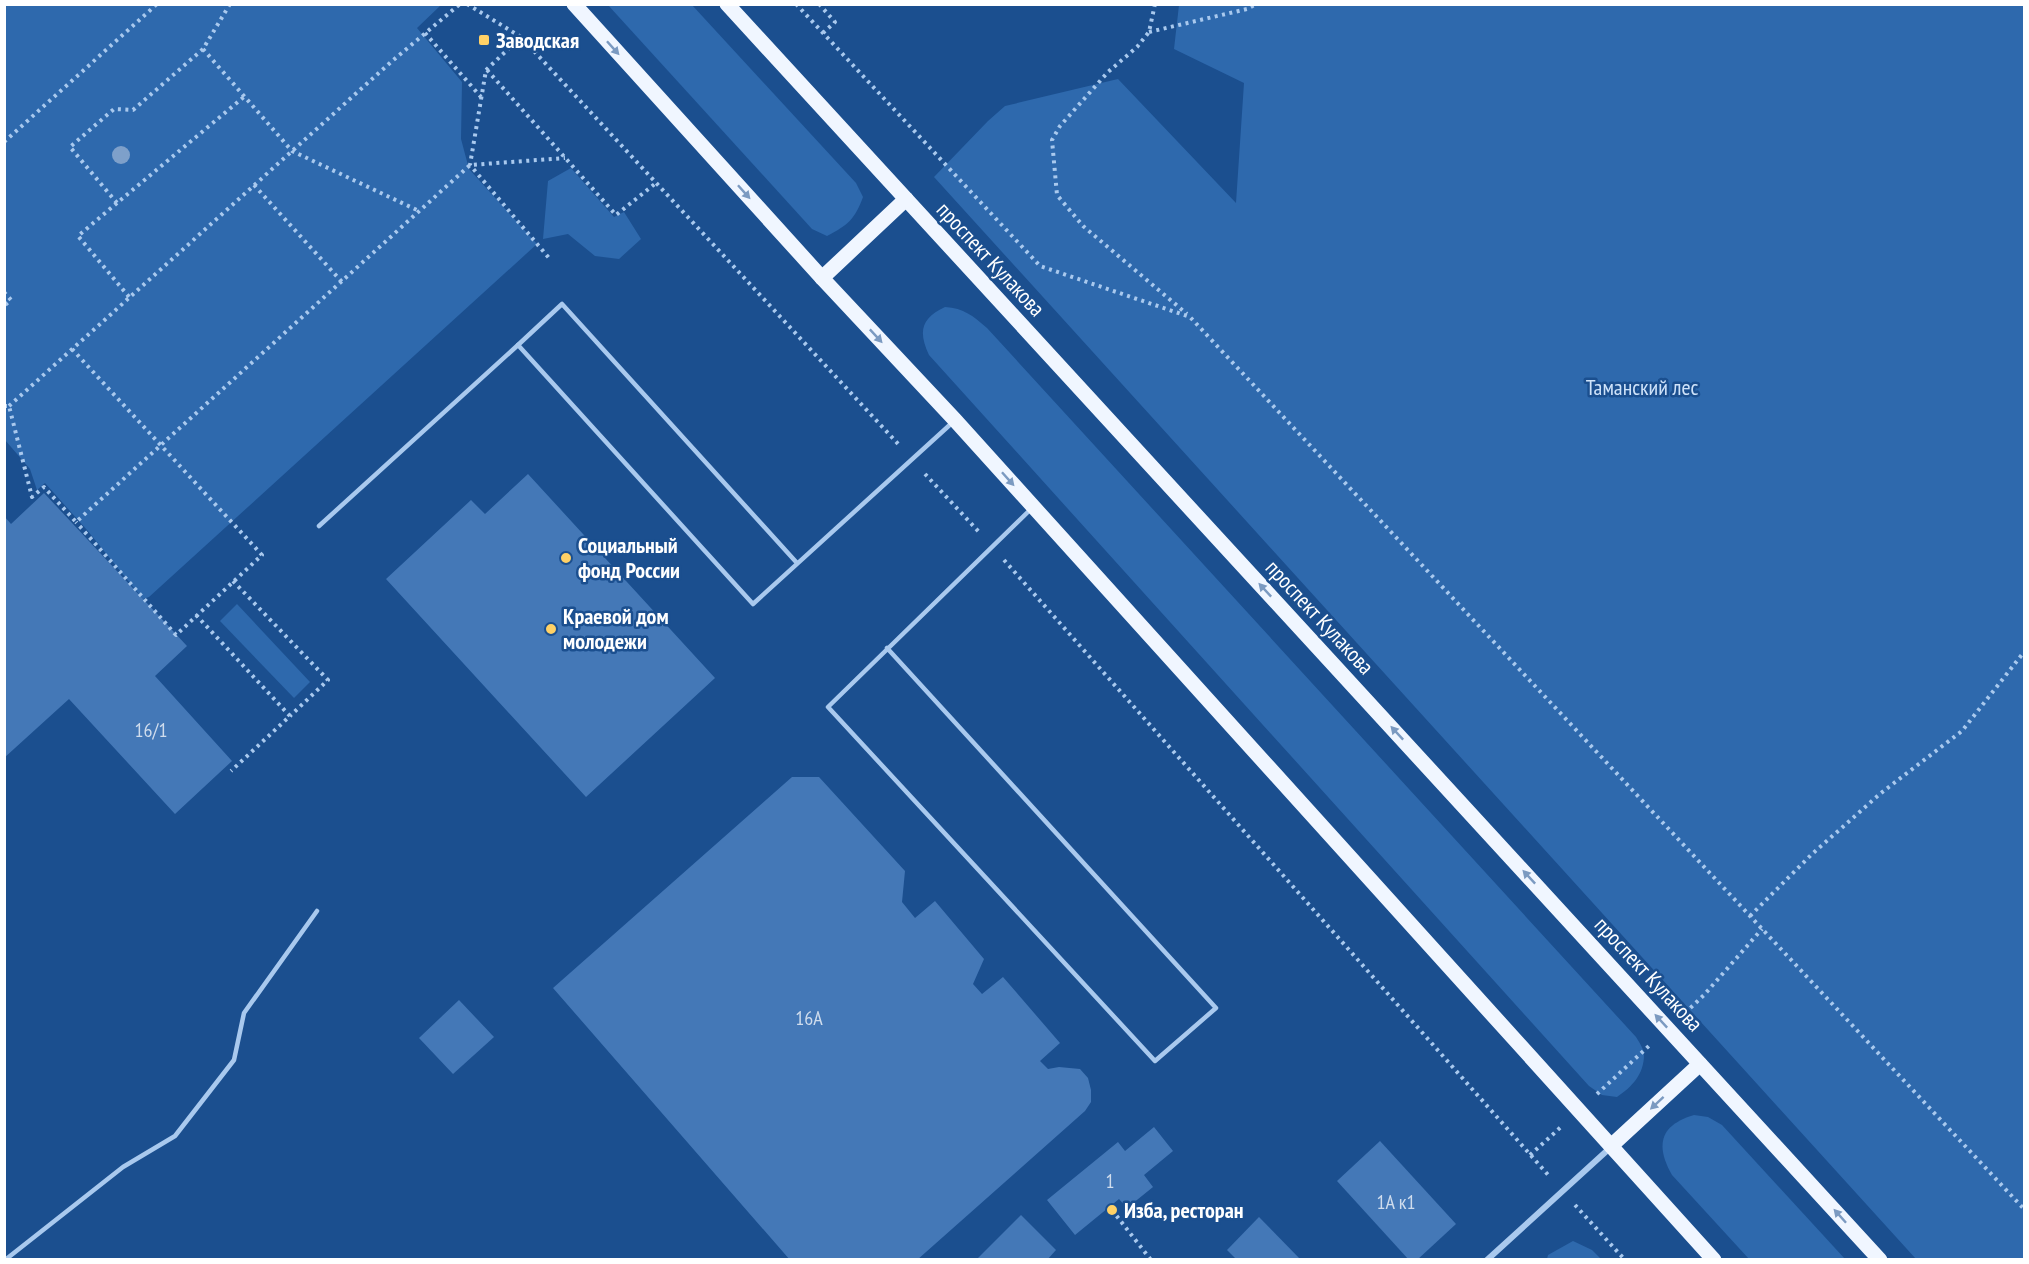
<svg xmlns="http://www.w3.org/2000/svg" width="2029" height="1264" font-family="'PT Sans Narrow',sans-serif">
<style>
.green{fill:#2e69ad}
.building{fill:#4478b7}
.lines{fill:none;stroke-linecap:round;stroke-linejoin:round}
.path{stroke:#a9c9ee;stroke-width:4;stroke-dasharray:3 4.5;stroke-linecap:butt}
.lane{stroke:#a9c9ee;stroke-width:4.5}
.street{stroke:#a9c9ee;stroke-width:6}
.primary{stroke:#f0f6ff;stroke-width:15}
.tree{fill:#7ea0ca}
.oneway{fill:#7b9ac1}
.poi-dot{fill:#ffd166;stroke:#1b4f8f;stroke-width:2}
.labels{text-anchor:middle;dominant-baseline:central;stroke-width:5;stroke-linejoin:round;paint-order:stroke}
.number-label{font-size:20px;fill:#d0dded}
.poi-label{font-size:22px;font-weight:bold;fill:#fff;stroke:#1b4f8f;text-anchor:start}
.street-label{font-size:22px;fill:#fff;stroke:#1b4f8f}
.park-label{font-size:22px;fill:#cfe3fa;stroke:#1b4f8f}
</style>
<rect width="100%" height="100%" fill="#1b4f8f"/>
<g class="green">
<polygon points="4,5 441,5 417,28 462,82 461,139 469,169 537,244 149,597 143,599 87,530 45,483 37,490 30,469 5,440"/>
<path d="M608 5H692L856 183 863 197C855 219 848 225 827 236L812 229Z"/>
<polygon points="1179,5 2024,5 2024,1259 1916,1259 934,177 988,121 1005,106 1118,79 1236,203 1244,83 1174,49"/>
<polygon points="571,168 614,217 624,212 641,239 619,259 595,256 568,234 543,239 548,181"/>
<path d="M945 307C964 308 973 316 987 328L1636 1037C1639 1042 1644 1049 1644 1055 1644 1074 1632 1087 1617 1097L1602 1095 1589 1086 929 355C918 332 921 318 945 307Z"/>
<polygon points="237,604 310,682 294,698 220,621"/>
<path d="M1694 1115 1708 1117 1722 1125 1845 1259H1749L1672 1175C1655 1145 1660 1125 1694 1115Z"/>
<polygon points="1573,1241 1592,1250 1601,1259 1547,1259 1548,1255"/>
</g>
<g class="building">
<polygon points="528,474 715,678 586,797 386,579 471,500 485,514"/>
<polygon points="44,493 187,646 155,676 232,761 175,814 69,699 4,758 4,516 11,524"/>
<polygon points="792,777 819,777 905,871 902,902 915,918 935,901 984,959 973,984 982,994 1003,977 1060,1043 1040,1061 1048,1069 1059,1067 1080,1069 1088,1078 1091,1090 1091,1102 1085,1111 917,1260 790,1260 553,988"/>
<polygon points="459,1000 494,1037 453,1074 419,1038"/>
<polygon points="1154,1127 1173,1151 1144,1175 1153,1187 1127,1208 1119,1199 1075,1235 1047,1200 1118,1142 1125,1151"/>
<polygon points="1380,1141 1456,1224 1417,1260 1409,1260 1337,1181"/>
<polygon points="1021,1215 1056,1250 1047,1260 976,1260"/>
<polygon points="1259,1217 1301,1260 1237,1260 1227,1250"/>
</g>
<g class="lines">
<g class="path">
<polyline points="230,4 203,49 292,151 419,211"/>
<polyline points="467,4 521,37 900,446"/>
<polyline points="796,4 1040,266 1190,317 2024,1209"/>
<polyline points="819,4 835,22 823,33"/>
<polyline points="1155,4 1149,32 1137,47 1108,72 1060,126 1052,140 1057,195 1083,226 1187,314"/>
<polyline points="1149,32 1247,9 1256,4"/>
<polyline points="425,33 481,97"/>
<polyline points="521,37 486,70 470,165 549,258"/>
<polyline points="203,49 133,110 114,109 70,147 117,203 245,96"/>
<polyline points="487,70 616,215 656,183"/>
<polyline points="4,142 157,4"/>
<polyline points="254,185 342,282"/>
<polyline points="117,203 78,236 130,298"/>
<polyline points="4,292 11,300 4,306"/>
<polyline points="72,349 262,555 176,635 76,522"/>
<polyline points="4,406 9,406 32,497 44,487 76,522 470,165 565,158"/>
<polyline points="9,406 391,62 460,4"/>
<polyline points="925,474 979,532"/>
<polyline points="1004,560 1550,1177"/>
<polyline points="233,581 328,680 290,716"/>
<polyline points="196,615 290,716 231,771"/>
<polyline points="1750,916 1811,855 1881,793 1962,731 2024,652"/>
<polyline points="1685,1013 1704,995 1762,929"/>
<polyline points="1597,1094 1651,1044"/>
<polyline points="1530,1155 1561,1127"/>
<polyline points="1575,1205 1625,1260"/>
<polyline points="1112,1210 1151,1260"/>
</g>
<g class="lane">
<polyline points="319,526 518,345"/>
<polyline points="797,563 562,304 518,345 753,604 953,422"/>
<polyline points="887,648 1216,1008 1155,1061 828,707 1031,509"/>
<polyline points="5,1260 123,1167 175,1136 234,1060 244,1013 317,911"/>
</g>
<polyline class="street" points="1487,1260 1611,1147"/>
<g class="primary">
<polyline points="574,4 822,278 955,420 1714,1260"/>
<polyline points="727,4 1880,1260"/>
<polyline points="822,278 906,199"/>
<polyline points="1611,1146 1700,1064"/>
</g>
</g>
<circle class="tree" cx="121" cy="155" r="9"/>
<defs><path id="oneway-solid" d="M-6-.8H1V-3.2L6.5 0L1 3.2V.8H-6Z" transform="scale(1.5)"/></defs>
<g class="oneway">
<use href="#oneway-solid" transform="translate(613 48) rotate(48)"/>
<use href="#oneway-solid" transform="translate(744 192) rotate(48)"/>
<use href="#oneway-solid" transform="translate(876 336) rotate(47)"/>
<use href="#oneway-solid" transform="translate(1008 479) rotate(48)"/>
<use href="#oneway-solid" transform="translate(1265 590) rotate(-133)"/>
<use href="#oneway-solid" transform="translate(1397 733) rotate(-133)"/>
<use href="#oneway-solid" transform="translate(1529 877) rotate(-133)"/>
<use href="#oneway-solid" transform="translate(1661 1021) rotate(-133)"/>
<use href="#oneway-solid" transform="translate(1657 1103) rotate(137)"/>
<use href="#oneway-solid" transform="translate(1840 1216) rotate(-132)"/>
</g>
<g class="poi-dot">
<rect x="478" y="34" width="12" height="12" rx="3"/>
<circle cx="566" cy="558" r="6"/>
<circle cx="551" cy="629" r="6"/>
<circle cx="1112" cy="1210" r="6"/>
</g>
<g class="labels">
<g class="number-label">
<text x="151" y="730">16/1</text>
<text x="809" y="1018">16А</text>
<text x="1110" y="1181">1</text>
<text x="1396" y="1202">1А к1</text>
</g>
<g class="poi-label">
<text x="496" y="40">Заводская</text>
<text x="578" y="545">Социальный<tspan x="578" dy="25">фонд России</tspan></text>
<text x="563" y="616">Краевой дом<tspan x="563" dy="25">молодежи</tspan></text>
<text x="1124" y="1210">Изба, ресторан</text>
</g>
<g class="street-label">
<text transform="translate(991 259) rotate(47)">проспект Кулакова</text>
<text transform="translate(1320 617) rotate(47)">проспект Кулакова</text>
<text transform="translate(1649 974) rotate(47)">проспект Кулакова</text>
</g>
<g class="park-label">
<text x="1642" y="387">Таманский лес</text>
</g>
</g>
<rect width="2029" height="1264" fill="none" stroke="#ffffff" stroke-width="12"/>
</svg>
